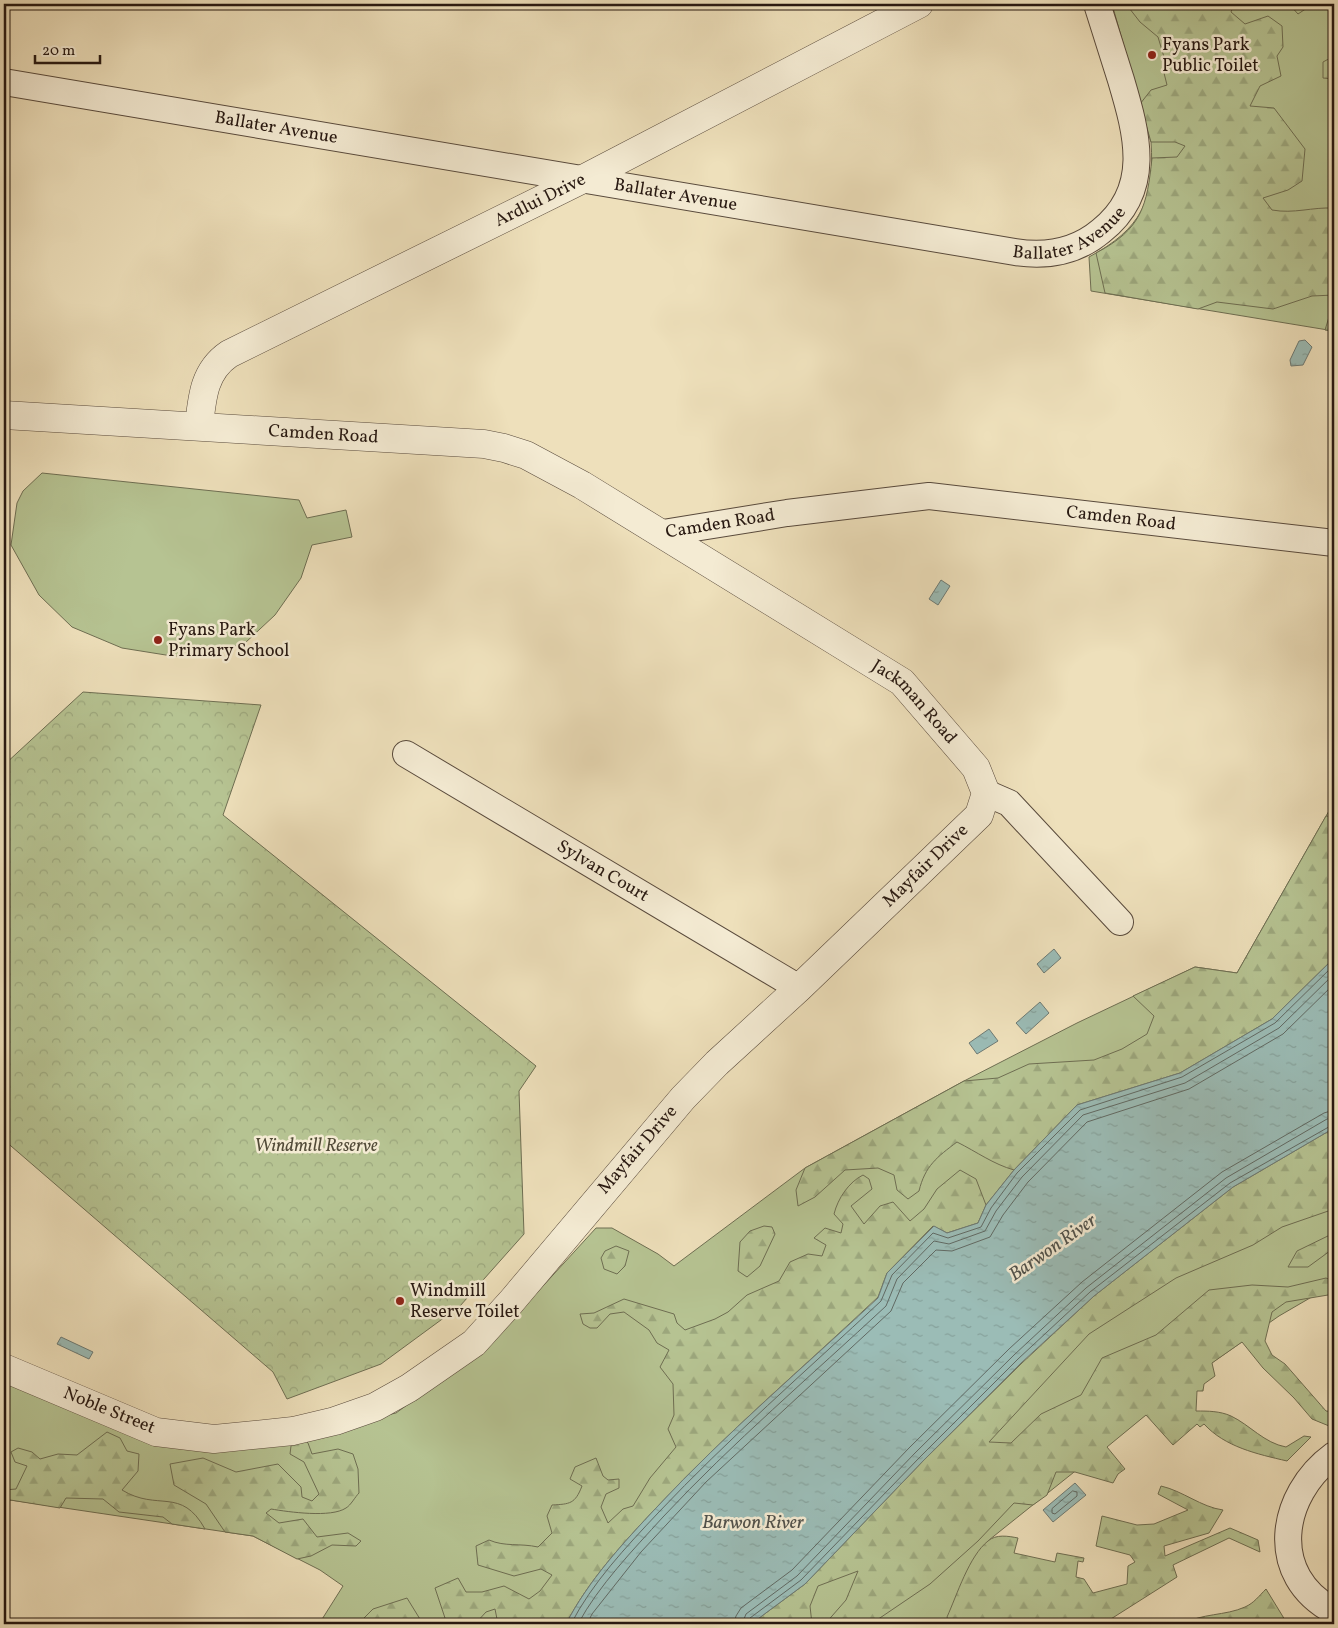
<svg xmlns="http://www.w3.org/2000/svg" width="1338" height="1628" font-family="Vollkorn,serif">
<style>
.grass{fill:#b6c392;stroke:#6e6e52}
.forest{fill:url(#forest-firs);stroke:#6e6e52}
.park{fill:url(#park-crowns);stroke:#6e6e52}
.water{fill:url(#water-ripples);stroke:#6d7a74}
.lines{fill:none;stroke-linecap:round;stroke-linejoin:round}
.shore{stroke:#616a64;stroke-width:1}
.minor-casing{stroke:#594a3c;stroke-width:28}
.tertiary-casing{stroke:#594a3c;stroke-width:29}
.minor{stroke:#f4ebd3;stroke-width:26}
.tertiary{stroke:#f4ebd3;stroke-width:28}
.poi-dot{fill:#8f2418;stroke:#f4ebd3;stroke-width:2}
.labels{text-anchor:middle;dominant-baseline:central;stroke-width:5;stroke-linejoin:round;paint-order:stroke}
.poi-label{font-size:18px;fill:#271811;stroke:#f4ebd3;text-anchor:start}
.street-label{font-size:18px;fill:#271811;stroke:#f4ebd3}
.park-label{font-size:18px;font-style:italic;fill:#524b38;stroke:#f4ebd3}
.water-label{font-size:19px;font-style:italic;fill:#50514b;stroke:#f4ebd3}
</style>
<defs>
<pattern id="forest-firs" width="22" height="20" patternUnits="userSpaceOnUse" patternTransform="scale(1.25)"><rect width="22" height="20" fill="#b6c392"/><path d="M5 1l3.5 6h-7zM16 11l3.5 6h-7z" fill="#9ca77d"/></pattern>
<pattern id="park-crowns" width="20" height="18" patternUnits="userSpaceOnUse" patternTransform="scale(1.25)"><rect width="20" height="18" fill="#b6c392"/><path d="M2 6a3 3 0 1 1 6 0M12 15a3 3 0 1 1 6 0" fill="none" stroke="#9ca77d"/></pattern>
<pattern id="water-ripples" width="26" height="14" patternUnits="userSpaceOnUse" patternTransform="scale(1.25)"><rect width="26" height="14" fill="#9bbcb6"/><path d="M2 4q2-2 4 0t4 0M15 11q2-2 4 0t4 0" fill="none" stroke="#86a19b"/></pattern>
</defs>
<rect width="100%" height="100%" fill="#eee0bb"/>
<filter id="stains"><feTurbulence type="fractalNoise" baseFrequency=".004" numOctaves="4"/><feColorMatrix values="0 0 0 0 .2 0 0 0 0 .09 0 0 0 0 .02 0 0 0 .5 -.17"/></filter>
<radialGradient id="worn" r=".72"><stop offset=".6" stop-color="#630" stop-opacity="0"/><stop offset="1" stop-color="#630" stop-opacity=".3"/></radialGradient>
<g class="grass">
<path d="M1112 4H1334V331L1091 291 1089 257C1141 229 1155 201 1151 142Z"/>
<polygon points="42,473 299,500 307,518 346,510 352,537 312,545 301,578 275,615 245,643 200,656 172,656 122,648 72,627 39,595 11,545 17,503 23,491"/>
<polygon points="1334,802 1334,958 1077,1105 1014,1170 986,1205 978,1223 947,1233 887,1273 693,1468 626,1540 576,1604 566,1624 319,1624 343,1586 320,1570 253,1536 4,1499 4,1383 239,1448 396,1413 489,1345 596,1228 612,1228 658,1254 674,1266 805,1168 964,1081 1077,1023 1195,967 1237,973"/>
<polygon points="1334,1128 1334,1284 1279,1316 1203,1369 989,1540 1000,1624 751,1624 923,1461"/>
</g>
<g class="forest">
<path d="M1126 4H1234L1231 12 1245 24 1268 16 1282 26 1283 47 1277 56 1281 76 1260 86 1250 106 1274 108 1305 149 1302 181 1288 190 1263 198 1272 210C1294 214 1312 207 1334 208V295L1312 296 1273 309 1217 302 1198 309 1105 293 1096 253C1142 229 1147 206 1152 158L1177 157 1185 146 1175 142H1151L1140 104 1151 90 1167 85 1163 69 1167 67 1158 37 1140 22Z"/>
<polygon points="1289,4 1313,4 1298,14"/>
<polygon points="1334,56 1334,79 1323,78 1323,62"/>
<polygon points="1334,315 1334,331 1325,330 1329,317"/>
<path d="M1326 816 1334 817V958L1272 1019 1180 1073 1077 1105 1014 1170C993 1164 977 1152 957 1142 937 1157 925 1166 919 1191L908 1199 897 1190 894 1175 878 1168 845 1170 815 1197 798 1206 796 1190 805 1168 964 1081 998 1078 1029 1064 1094 1060 1122 1049 1147 1034 1154 1016 1133 996 1195 967 1237 973Z"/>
<path d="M1334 1128V1209L1282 1227 1253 1245 1176 1278 1089 1334 989 1442 1011 1443 1041 1414 1081 1395 1102 1358 1156 1335 1209 1290 1252 1285 1288 1287 1326 1278 1334 1281V1294L1286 1302 1272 1312 1265 1341 1272 1355 1285 1364 1326 1411 1334 1412V1428L1312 1419 1294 1398 1263 1368 1242 1342 1212 1363 1215 1376 1204 1384 1203 1391H1197L1196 1411C1208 1411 1220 1411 1231 1416 1250 1425 1264 1443 1286 1447L1304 1436 1311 1437 1287 1461C1257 1454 1225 1447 1204 1424L1200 1427 1197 1424 1173 1445 1146 1415 1107 1447 1125 1469 1118 1474 1113 1483 1075 1472H1056L1047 1495 1033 1505 1014 1503 978 1541 930 1584 871 1624H825L846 1600 858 1571 818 1586 810 1606 812 1624 791 1622 788 1624H751L805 1584 923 1461 1022 1363 1094 1296 1233 1187Z"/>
<path d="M960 1170 976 1179 986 1205 978 1223 947 1233 933 1226 887 1273 878 1297C804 1367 726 1433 657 1507 623 1543 588 1581 566 1624H498L495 1609 486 1612 475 1624H447L435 1588 458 1578 466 1592H482L504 1586 529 1599 540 1591 552 1575 541 1569 514 1576 478 1565 476 1546 489 1540C505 1547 520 1543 538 1547L552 1533 547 1516 552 1505C570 1504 575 1504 582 1486L570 1479 575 1467 596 1458 603 1476 608 1480 619 1479V1488L606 1494 601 1507 608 1523 623 1509 633 1506 650 1478 676 1447 668 1429 674 1415 673 1384 660 1367 669 1350 657 1343 649 1330 624 1312 610 1314 597 1328H590L583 1324 580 1314 594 1313 624 1299 674 1314 677 1323 685 1330 715 1319 728 1312 747 1295 779 1281 790 1262 808 1254 822 1256 826 1245 814 1238 825 1228 841 1233 843 1224 834 1214C838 1198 849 1182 863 1175L869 1179 872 1189 851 1206 864 1224 880 1206 893 1202 910 1221 924 1209 937 1189Z"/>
<polygon points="764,1226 772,1227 775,1234 760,1266 747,1277 738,1271 740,1242 750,1231"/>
<polygon points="1334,1233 1334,1248 1308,1267 1288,1267 1297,1251"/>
<polygon points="616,1246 629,1251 625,1266 617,1274 604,1269 601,1258 605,1251"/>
<path d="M107 1432 120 1438 127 1451 139 1454 138 1471 122 1490C158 1512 181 1486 205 1529L172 1524 163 1517 119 1512 103 1499 66 1498 60 1508 4 1499V1490L16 1489 27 1466 15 1462 11 1452 18 1448 32 1452 40 1459 58 1454 77 1455Z"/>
<path d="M302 1437 308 1443 312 1454 338 1449 353 1454 358 1469 359 1493C355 1497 351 1505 346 1508 331 1518 289 1512 271 1509L266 1513 279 1523 303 1519 317 1537 348 1533 361 1541 356 1546 332 1545 311 1556 297 1559 253 1536 225 1532 206 1504 174 1485 170 1464 203 1458 236 1472 278 1464 301 1487 302 1497 312 1501 319 1494 304 1462 290 1454 291 1446Z"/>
<path d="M1161 1486C1183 1491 1201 1507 1223 1510L1209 1533 1164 1546 1165 1556 1230 1528 1258 1540 1260 1552 1229 1538 1173 1565 1177 1577 1103 1624H949L947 1617C957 1595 969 1556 988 1541 996 1534 1008 1536 1018 1538L1014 1553 1055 1562 1057 1553 1084 1558 1083 1562 1078 1561 1076 1577 1084 1579 1093 1593 1127 1584 1128 1566 1135 1562 1130 1555 1096 1546 1102 1516 1137 1525 1154 1524 1188 1510 1158 1494Z"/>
<path d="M1266 1589 1285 1620 1265 1624H1183C1202 1613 1225 1616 1245 1607 1254 1603 1259 1596 1266 1589Z"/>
<polygon points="407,1598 423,1624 363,1624 362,1620 373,1609"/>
</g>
<polygon class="park" points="83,692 261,705 223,815 536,1066 519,1091 524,1234 460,1306 381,1364 287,1399 273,1372 4,1140 4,765"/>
<g class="water">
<polygon points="1305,340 1312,347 1303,365 1291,366 1290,360 1299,341"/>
<polygon points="941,580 950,586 938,605 929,599"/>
<polygon points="1054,949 1061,958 1044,973 1037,964"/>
<path d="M1334 958V1128L1233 1187 1094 1296 1021 1363 923 1461 805 1584 751 1624H566C588 1581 623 1543 657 1507 726 1433 804 1367 878 1298L887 1273 934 1226 947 1233 978 1223 986 1205 1014 1170 1077 1105 1180 1073 1272 1019Z"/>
<polygon points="1040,1002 1049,1013 1026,1034 1016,1023"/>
<polygon points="989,1029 998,1041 977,1054 969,1043"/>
<polygon points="61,1337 93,1352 89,1359 57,1344"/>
<polygon points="1075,1483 1086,1495 1053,1522 1043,1510"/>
</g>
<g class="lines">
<g class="shore">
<polygon points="1073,1491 1077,1492 1077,1496 1055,1514 1052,1513 1052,1509"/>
<path d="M571 1624C592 1583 626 1547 658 1513 728 1439 806 1371 881 1301L892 1275 933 1233 948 1238 981 1227 991 1208 1017 1173 1080 1110 1182 1077 1275 1023 1334 965"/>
<path d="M578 1624C599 1585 633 1550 663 1517 733 1442 811 1376 886 1306L897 1279 934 1241 949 1244 985 1231 996 1211 1022 1177 1083 1115 1185 1083 1279 1028 1334 974"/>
<polyline points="587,1624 592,1614 641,1552 706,1482 891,1311 903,1283 936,1250 952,1251 990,1237 1003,1215 1028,1182 1087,1122 1189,1089 1283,1034 1334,984"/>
<polyline points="734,1624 736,1616 741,1608 792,1570 909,1448 1009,1349 1082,1282 1222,1172 1324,1113 1334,1110"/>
<polyline points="742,1624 746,1614 797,1576 915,1453 1014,1355 1086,1288 1226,1178 1327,1119 1334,1118"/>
<polyline points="748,1624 750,1618 801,1580 919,1458 1018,1359 1090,1292 1230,1183 1334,1124"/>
</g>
<g class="minor-casing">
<g id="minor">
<path id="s1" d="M4 82 1015 252C1047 257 1076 252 1101 231 1153 190 1137 134 1121 80 1113 55 1105 29 1097 4"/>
<path id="s2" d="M663 533 787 513 929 496 1334 543"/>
<path id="s3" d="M406 754 799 988"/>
<polyline points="986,793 1009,803 1120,922"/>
<path d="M1334 1455C1279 1495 1267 1576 1334 1611"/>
</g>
</g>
<g class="tertiary-casing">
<g id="tertiary">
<path id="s4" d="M4 415 484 444 504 448 526 455 582 485 902 682 976 768 986 793 979 815 799 988 717 1063 683 1098 511 1302 474 1343 409 1388 375 1407 335 1421 293 1431 214 1439 156 1432 4 1368"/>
<path id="s5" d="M199 426C202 397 204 371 229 354L583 179 919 4"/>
</g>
</g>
<use href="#minor" class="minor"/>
<use href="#tertiary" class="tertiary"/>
</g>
<g class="poi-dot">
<circle cx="1152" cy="55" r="5"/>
<circle cx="158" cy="640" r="5"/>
<circle cx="400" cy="1301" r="5"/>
</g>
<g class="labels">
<g class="poi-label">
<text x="1162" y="45">Fyans Park<tspan x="1162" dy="21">Public Toilet</tspan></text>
<text x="168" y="630">Fyans Park<tspan x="168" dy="21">Primary School</tspan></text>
<text x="410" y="1291">Windmill<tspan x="410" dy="21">Reserve Toilet</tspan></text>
</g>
<g class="street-label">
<text stroke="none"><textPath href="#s1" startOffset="276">Ballater Avenue</textPath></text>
<text stroke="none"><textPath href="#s1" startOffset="681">Ballater Avenue</textPath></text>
<text stroke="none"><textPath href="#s5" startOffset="428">Ardlui Drive</textPath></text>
<text stroke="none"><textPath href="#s1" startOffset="1085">Ballater Avenue</textPath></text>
<text stroke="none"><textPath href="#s4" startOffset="320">Camden Road</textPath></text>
<text stroke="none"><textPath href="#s2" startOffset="462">Camden Road</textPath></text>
<text stroke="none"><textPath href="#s2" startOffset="58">Camden Road</textPath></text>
<text stroke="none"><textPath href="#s4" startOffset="986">Jackman Road</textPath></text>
<text transform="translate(926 866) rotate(-44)">Mayfair Drive</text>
<text stroke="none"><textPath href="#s3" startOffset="229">Sylvan Court</textPath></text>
<text transform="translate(638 1150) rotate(-49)">Mayfair Drive</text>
<text transform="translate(109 1411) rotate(22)">Noble Street</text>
</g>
<g class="park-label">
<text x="316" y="1146">Windmill Reserve</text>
</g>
<g class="water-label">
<text transform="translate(1053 1248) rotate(-35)">Barwon River</text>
<text x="753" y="1523">Barwon River</text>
</g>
</g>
<rect width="1338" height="1628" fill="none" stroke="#eee0bb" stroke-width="20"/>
<rect x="5" y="5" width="1328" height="1618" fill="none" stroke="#271811" stroke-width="2.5"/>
<rect x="10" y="10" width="1318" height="1608" fill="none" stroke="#271811"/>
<path d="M35 55v8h65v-8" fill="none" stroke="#271811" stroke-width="2.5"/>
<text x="42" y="55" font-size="15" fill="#271811" stroke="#f4ebd3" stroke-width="4" paint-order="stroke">20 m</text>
<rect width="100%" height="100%" filter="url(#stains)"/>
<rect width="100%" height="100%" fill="url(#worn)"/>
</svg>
